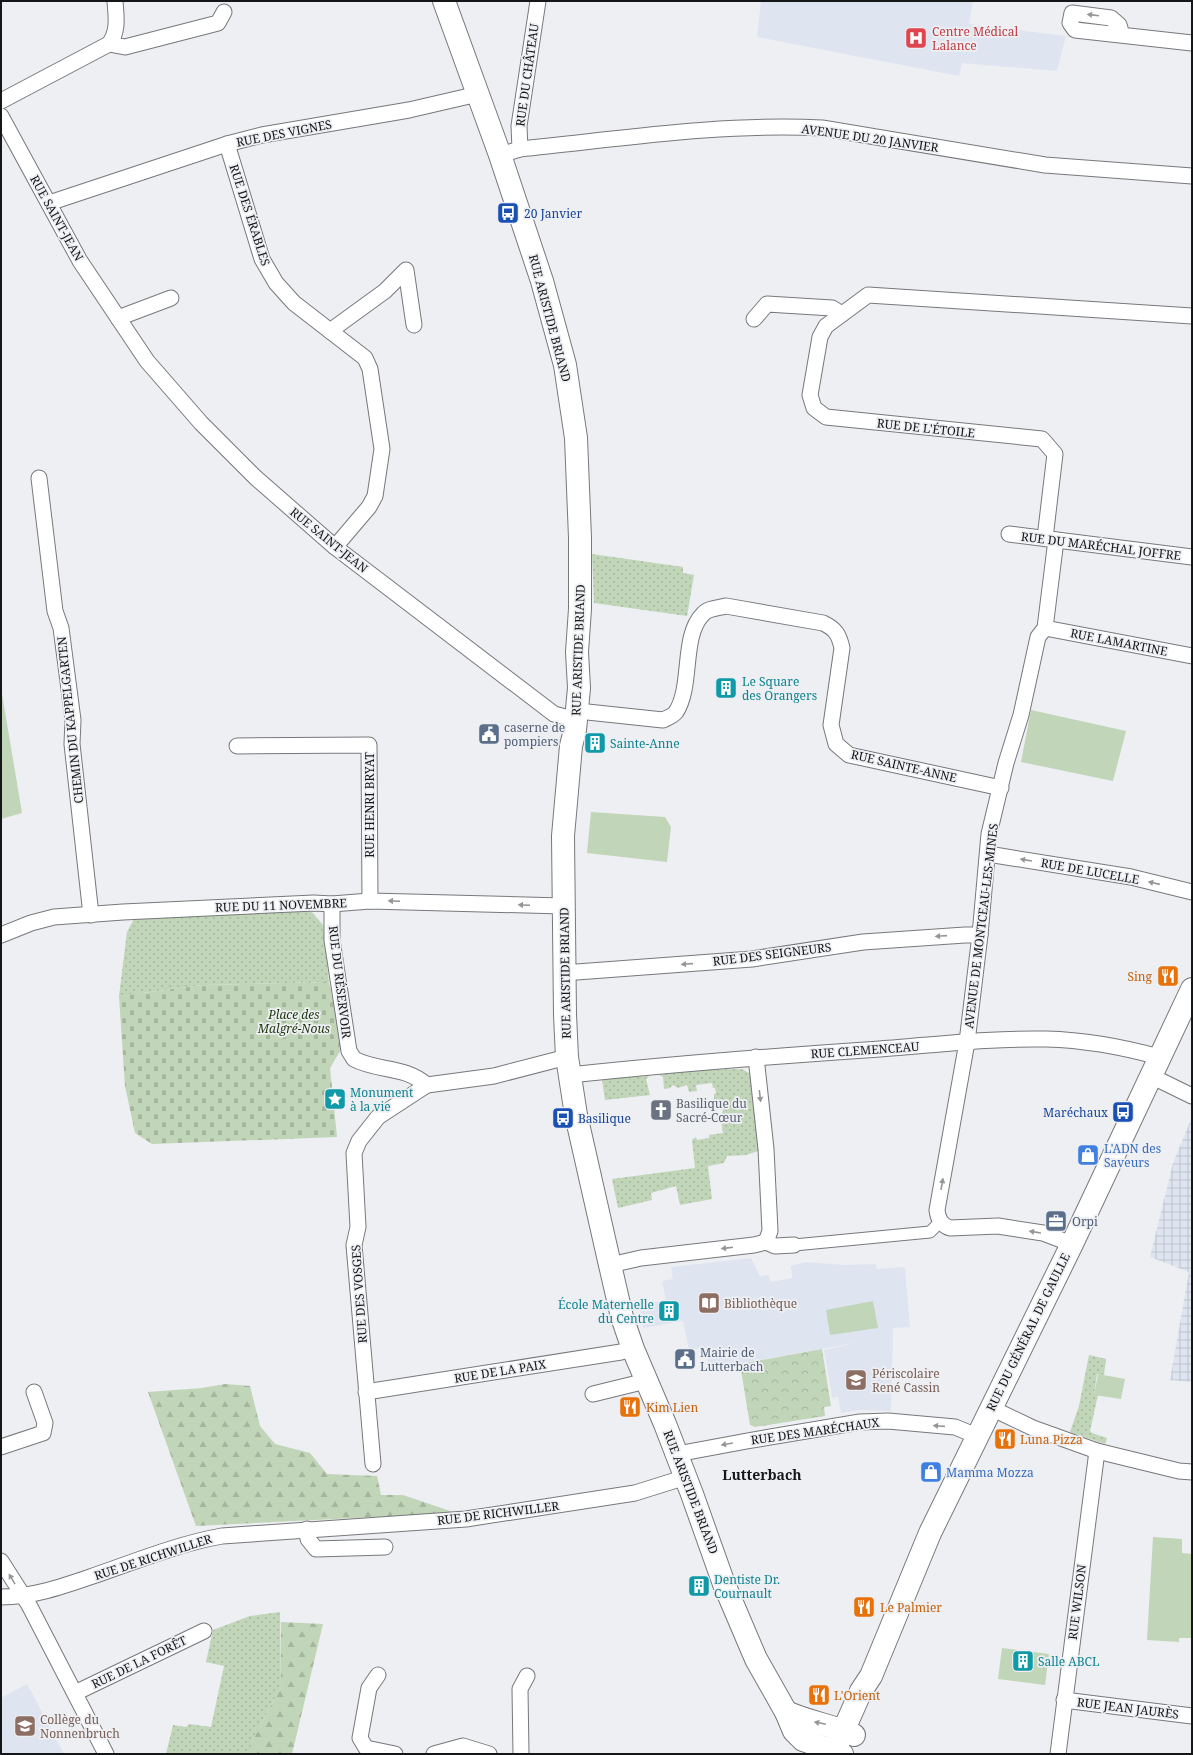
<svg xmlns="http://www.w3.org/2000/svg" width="1193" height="1755" font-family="'Noto Serif',serif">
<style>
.built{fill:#dfe5f0}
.industrial{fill:url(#industrial-grid)}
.grass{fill:url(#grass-dots)}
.forest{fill:url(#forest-firs)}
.cemetery{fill:url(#cemetery-stones)}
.park{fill:url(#park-crowns)}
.garden{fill:#c1d5b8}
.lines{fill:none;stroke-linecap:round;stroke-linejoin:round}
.pedestrian-casing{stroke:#77787c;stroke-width:13}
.minor-casing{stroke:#77787c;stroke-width:17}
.secondary-casing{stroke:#77787c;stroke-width:24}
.pedestrian{stroke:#fff;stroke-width:11}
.minor{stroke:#fff;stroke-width:15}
.secondary{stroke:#fff;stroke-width:22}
.oneway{fill:#969697}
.labels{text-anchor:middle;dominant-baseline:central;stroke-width:3.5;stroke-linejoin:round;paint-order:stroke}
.health-label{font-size:12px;fill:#be3a42;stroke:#edeff3;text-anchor:start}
.street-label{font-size:12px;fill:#151617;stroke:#edeff3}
.transit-label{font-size:12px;fill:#164399;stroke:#edeff3;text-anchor:start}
.culture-label{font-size:12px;fill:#0d838f;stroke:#edeff3;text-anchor:start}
.service-label{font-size:12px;fill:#4e5e75;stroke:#edeff3;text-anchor:start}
.food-label{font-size:12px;fill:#c56008;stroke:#edeff3;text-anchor:start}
.park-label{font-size:12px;font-style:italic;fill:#1c360b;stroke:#edeff3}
.worship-label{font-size:12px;fill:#5b616d;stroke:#edeff3;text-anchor:start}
.shop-label{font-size:12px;fill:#366cbe;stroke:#edeff3;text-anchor:start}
.education-label{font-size:12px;fill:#785e54;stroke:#edeff3;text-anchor:start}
.quarter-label{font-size:14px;font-weight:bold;fill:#151617;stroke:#edeff3}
</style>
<defs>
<pattern id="industrial-grid" width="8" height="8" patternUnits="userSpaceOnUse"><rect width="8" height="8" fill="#dfe5f0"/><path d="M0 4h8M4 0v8" fill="none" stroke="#bec4cd"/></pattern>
<pattern id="grass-dots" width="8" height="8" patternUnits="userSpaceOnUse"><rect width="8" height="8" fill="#c1d5b8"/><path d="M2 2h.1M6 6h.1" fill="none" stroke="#a5b69d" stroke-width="1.8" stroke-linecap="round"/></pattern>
<pattern id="forest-firs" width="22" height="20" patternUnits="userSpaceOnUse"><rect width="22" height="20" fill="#c1d5b8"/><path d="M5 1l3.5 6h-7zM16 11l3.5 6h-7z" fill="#a5b69d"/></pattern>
<pattern id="cemetery-stones" width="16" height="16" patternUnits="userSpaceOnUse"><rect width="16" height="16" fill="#c1d5b8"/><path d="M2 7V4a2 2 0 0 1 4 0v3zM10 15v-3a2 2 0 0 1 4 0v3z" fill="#a5b69d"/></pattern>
<pattern id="park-crowns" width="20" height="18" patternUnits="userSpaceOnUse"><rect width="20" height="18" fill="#c1d5b8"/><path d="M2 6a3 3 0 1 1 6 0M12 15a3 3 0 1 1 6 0" fill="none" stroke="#a5b69d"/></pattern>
</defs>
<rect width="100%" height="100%" fill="#edeff3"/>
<g class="built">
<polygon points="761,1 973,1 969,24 1066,36 1057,71 962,63 959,76 757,37"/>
<polygon points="751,1258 760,1276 769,1275 770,1282 792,1278 791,1266 805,1262 845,1265 876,1264 877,1269 905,1267 910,1327 893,1328 891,1411 861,1410 841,1413 838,1397 832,1398 824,1350 855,1343 709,1369 706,1347 689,1350 683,1321 643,1328 639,1305 666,1300 662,1281 673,1279 671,1267"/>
<polygon points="27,1684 31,1691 64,1754 1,1754 1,1698"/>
</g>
<polygon class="industrial" points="1192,1117 1192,1382 1170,1380 1189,1272 1150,1257 1173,1163"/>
<g class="grass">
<polygon points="592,554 683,567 683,573 694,575 687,616 594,603"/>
<polygon points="310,910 323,925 329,982 203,985 119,996 127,932 134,919"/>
<path d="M742 1069 752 1075 761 1150 746 1155 727 1156 724 1163 708 1166 712 1199 680 1205 676 1186 651 1193 652 1200 618 1208 612 1179 695 1168 692 1140 696 1137 697 1140 709 1138V1135L723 1133 721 1120 715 1121V1119L722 1114C725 1106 720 1100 712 1100L714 1099V1094L716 1093 715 1088H713L712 1083 696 1085 697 1091 689 1092 687 1085 678 1088 673 1085 670 1088 664 1089 663 1077 659 1075 690 1070Z"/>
<polygon points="649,1076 646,1079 650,1095 605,1100 602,1079"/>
<polygon points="1089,1355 1106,1359 1104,1375 1097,1374 1094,1394 1098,1395 1090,1431 1092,1433 1107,1438 1105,1444 1070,1432 1079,1406"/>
<polygon points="280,1612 281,1687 252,1741 252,1754 166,1754 173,1725 186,1727 189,1724 211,1727 224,1666 206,1662 213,1630 250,1616"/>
</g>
<g class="forest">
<polygon points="225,1384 250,1386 260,1426 275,1444 310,1453 327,1474 377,1476 381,1495 403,1495 456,1513 196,1526 148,1392 202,1388"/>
<polygon points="281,1622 323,1624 292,1754 252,1754 252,1741 281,1687"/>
</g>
<polygon class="cemetery" points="329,982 342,1048 330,1068 337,1137 152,1144 135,1133 125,1086 119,996 203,985"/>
<polygon class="park" points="822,1349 831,1406 824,1407 825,1416 755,1427 750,1425 740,1364"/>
<g class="garden">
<polygon points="1,688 22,813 1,819"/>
<polygon points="1031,710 1126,731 1113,781 1021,762"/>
<polygon points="591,812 665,817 671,827 667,862 587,853"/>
<polygon points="873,1301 878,1328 830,1335 826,1310"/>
<polygon points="1098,1374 1125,1379 1121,1399 1094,1395"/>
<polygon points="1153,1537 1182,1539 1182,1553 1192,1554 1192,1638 1179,1638 1179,1642 1147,1640"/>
<polygon points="1002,1648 1049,1654 1045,1685 998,1679"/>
</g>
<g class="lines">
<g class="pedestrian-casing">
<polyline id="pedestrian" points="794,1245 930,1232 940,1222"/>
</g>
<g class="minor-casing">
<g id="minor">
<polyline points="1122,35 1119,25 1111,18 1072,13 1070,23 1075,30 1192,43"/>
<polyline points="109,44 125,47 218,23 224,12"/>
<path d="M1 101 109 44C119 31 116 16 115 1"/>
<polyline points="1,116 80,261 147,361 201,423 256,478 335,547 554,714 577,720"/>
<polyline points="227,144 262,259 276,283 294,303 365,358 370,369 382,449 375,496 369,507 335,547"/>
<polyline points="520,149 519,126 538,1"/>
<path d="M500 155 520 149C620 139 721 123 822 128L1045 165 1192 176"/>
<polyline points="49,203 227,144 262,135 409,110 478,94"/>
<polyline points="118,318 171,298"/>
<polyline points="754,319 767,304 832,308 842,314"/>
<polyline points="330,331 385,291 406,270 414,325"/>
<polyline points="39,478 55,611 61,628 73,720 72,744 91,915"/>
<polyline points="1009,534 1192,557"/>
<polyline points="1045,538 1055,454 1042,439 826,417 814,408 810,395 820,337 826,326 868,295 1192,316"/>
<path d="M1056 540 1045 628 1038 637 1021 715 1006 763 989 834 980 935 967 1042 937 1210C938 1219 941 1225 950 1228L998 1226 1043 1233 1072 1244"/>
<polyline points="1045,628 1192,656"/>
<path d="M578 711 663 720C667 718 673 716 676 712 693 686 681 636 703 614 708 608 719 608 726 606L823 623C836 629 839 635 842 648L831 725 836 744 849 755 1001 788"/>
<polyline points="237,746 369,745 370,901"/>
<polyline points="988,854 1131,877 1192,892"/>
<path d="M332 904V940L349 1051 354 1059C379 1072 403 1065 427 1085L494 1076 567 1057"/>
<polyline points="1,935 31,923 54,917 123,912 314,903 332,904 370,901 563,906"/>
<polyline points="563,973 752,959 863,942 965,935 980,935"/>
<polyline points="756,1057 766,1149 770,1231 766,1242"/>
<path d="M570 1075C673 1064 776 1056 880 1049 935 1045 991 1038 1046 1039 1084 1040 1123 1047 1159 1057"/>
<polyline points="1151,1076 1192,1096"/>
<polyline points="610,1265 641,1258 754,1245 766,1242 775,1246 794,1245"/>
<polyline points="366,1392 621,1352 633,1349"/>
<polyline points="593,1394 646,1381"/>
<polyline points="991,1408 1033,1428 1097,1451 1179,1471 1192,1472"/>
<polyline points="1,1447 43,1433 45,1423 34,1392"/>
<polyline points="677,1454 747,1441 860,1422 888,1421 955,1427 977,1436"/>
<polyline points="373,1464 354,1245 358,1227 354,1153 359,1141 378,1117 427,1085"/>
<polyline points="307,1529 308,1539 316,1549 385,1547"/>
<polyline points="1,1561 29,1605 106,1754"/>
<path d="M1 1597C32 1597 61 1587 90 1577 134 1562 177 1544 222 1536L466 1519 635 1493 686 1477"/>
<polyline points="378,1675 369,1688 360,1738 366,1748 395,1754"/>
<polyline points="75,1693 204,1631"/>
<polyline points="1064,1700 1192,1716"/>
<polyline points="434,1754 463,1746 489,1754"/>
<polyline points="521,1754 520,1689 527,1676"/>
<polyline points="1058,1754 1097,1451"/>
</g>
</g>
<g class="secondary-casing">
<g id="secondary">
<polyline points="444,1 500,155 542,281 565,365 576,438 580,538 580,609 577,652 579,688 575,730 571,746 563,836 565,1015 567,1057 576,1115 610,1265 622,1317 633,1349 665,1424 692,1494 724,1584 756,1659 786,1712 794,1731 803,1740 842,1754"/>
<path d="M786 1712C808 1722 831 1725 854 1735"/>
<polyline points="833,1754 861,1691 871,1676 930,1533 1072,1244 1192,989"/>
</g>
</g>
<use href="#pedestrian" class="pedestrian"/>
<use href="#minor" class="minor"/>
<use href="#secondary" class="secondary"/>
</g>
<defs><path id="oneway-solid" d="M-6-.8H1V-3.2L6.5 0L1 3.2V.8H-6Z"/></defs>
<g class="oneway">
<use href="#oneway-solid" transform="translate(1093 15) rotate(-173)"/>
<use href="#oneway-solid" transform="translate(1026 860) rotate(-171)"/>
<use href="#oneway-solid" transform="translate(1154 883) rotate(-167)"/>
<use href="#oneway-solid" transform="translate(394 901) rotate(-178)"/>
<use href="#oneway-solid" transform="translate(524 905) rotate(-178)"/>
<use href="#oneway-solid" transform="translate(941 936) rotate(176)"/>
<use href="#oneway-solid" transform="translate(687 964) rotate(176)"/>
<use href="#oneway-solid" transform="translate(760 1096) rotate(83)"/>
<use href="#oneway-solid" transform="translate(942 1184) rotate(-80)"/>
<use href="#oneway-solid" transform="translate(1035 1232) rotate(-171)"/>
<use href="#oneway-solid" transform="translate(727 1248) rotate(173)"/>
<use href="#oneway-solid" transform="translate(939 1426) rotate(-176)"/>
<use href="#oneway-solid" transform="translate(727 1444) rotate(170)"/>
<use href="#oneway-solid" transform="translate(12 1579) rotate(-121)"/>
<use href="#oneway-solid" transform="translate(820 1723) rotate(-168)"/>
</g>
<defs>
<g id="hospital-square" transform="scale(1.15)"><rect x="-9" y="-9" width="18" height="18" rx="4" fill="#e0444e" stroke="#edeff3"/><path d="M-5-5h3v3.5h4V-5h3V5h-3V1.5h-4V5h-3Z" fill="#fff"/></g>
<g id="bus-square" transform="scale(1.15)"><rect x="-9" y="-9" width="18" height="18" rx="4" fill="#1a4fb4" stroke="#edeff3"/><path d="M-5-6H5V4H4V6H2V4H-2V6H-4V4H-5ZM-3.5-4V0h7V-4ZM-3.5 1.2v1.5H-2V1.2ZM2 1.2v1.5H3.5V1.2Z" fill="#fff"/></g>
<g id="building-square" transform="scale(1.15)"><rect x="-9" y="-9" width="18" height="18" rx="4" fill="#0f9aa8" stroke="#edeff3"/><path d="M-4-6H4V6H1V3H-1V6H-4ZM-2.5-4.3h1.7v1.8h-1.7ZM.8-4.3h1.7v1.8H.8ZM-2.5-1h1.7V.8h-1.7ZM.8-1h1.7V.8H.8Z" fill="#fff"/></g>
<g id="civic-square" transform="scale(1.15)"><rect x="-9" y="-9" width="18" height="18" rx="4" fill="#5c6f8a" stroke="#edeff3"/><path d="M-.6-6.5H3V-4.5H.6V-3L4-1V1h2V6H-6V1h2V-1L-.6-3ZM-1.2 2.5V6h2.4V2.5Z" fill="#fff"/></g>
<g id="restaurant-square" transform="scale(1.15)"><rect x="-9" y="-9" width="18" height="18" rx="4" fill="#e8710a" stroke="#edeff3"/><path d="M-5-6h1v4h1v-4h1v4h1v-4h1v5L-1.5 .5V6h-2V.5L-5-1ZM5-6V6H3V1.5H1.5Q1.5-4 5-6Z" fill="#fff"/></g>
<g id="sight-square" transform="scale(1.15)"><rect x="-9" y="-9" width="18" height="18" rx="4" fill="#0f9aa8" stroke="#edeff3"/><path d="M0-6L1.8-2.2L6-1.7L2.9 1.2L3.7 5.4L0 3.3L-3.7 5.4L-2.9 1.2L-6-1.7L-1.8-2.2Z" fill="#fff"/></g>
<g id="church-square" transform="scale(1.15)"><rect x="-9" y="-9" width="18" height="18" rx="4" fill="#6b7280" stroke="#edeff3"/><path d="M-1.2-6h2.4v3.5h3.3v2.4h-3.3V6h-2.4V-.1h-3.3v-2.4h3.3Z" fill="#fff"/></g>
<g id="shop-square" transform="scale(1.15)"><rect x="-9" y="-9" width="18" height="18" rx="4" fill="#3f7fe0" stroke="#edeff3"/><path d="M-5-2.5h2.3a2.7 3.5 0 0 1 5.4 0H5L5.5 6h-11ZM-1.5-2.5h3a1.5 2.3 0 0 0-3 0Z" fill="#fff"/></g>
<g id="office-square" transform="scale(1.15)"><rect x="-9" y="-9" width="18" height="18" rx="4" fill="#5c6f8a" stroke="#edeff3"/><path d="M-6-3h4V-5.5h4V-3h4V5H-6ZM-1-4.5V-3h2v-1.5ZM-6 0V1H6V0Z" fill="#fff"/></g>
<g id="library-square" transform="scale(1.15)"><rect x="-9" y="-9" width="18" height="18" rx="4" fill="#8d6e63" stroke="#edeff3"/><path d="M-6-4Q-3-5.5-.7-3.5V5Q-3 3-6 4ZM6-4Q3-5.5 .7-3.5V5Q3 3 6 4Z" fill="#fff"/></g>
<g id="school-square" transform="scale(1.15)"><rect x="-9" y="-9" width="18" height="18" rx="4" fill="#8d6e63" stroke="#edeff3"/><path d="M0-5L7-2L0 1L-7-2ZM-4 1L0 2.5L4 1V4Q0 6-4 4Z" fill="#fff"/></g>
</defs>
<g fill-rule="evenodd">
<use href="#hospital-square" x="916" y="38"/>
<use href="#bus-square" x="508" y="213"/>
<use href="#building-square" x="726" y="688"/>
<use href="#civic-square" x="489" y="734"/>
<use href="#building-square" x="595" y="743"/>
<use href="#restaurant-square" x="1168" y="976"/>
<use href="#sight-square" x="335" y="1099"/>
<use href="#church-square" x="661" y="1110"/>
<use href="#bus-square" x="1123" y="1112"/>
<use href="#bus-square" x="563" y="1118"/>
<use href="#shop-square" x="1088" y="1155"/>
<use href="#office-square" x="1056" y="1221"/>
<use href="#library-square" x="709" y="1303"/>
<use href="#building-square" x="669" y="1311"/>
<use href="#civic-square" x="685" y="1359"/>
<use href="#school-square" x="856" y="1380"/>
<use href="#restaurant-square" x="630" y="1407"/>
<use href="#restaurant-square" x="1005" y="1439"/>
<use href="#shop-square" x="931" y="1472"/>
<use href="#building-square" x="699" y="1586"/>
<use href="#restaurant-square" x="864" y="1607"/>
<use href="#building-square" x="1023" y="1661"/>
<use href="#restaurant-square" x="819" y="1695"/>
<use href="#school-square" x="25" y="1726"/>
</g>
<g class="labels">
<g class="health-label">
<text x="932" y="31">Centre Médical<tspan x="932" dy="14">Lalance</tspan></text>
</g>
<g class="street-label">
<text transform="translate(527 75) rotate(-82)">RUE DU CHÂTEAU</text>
<text transform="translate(284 133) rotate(-11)">RUE DES VIGNES</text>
<text transform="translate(870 138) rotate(8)">AVENUE DU 20 JANVIER</text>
<text transform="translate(250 215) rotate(72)">RUE DES ÉRABLES</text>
<text transform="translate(57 218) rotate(61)">RUE SAINT-JEAN</text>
<text transform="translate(550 318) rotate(75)">RUE ARISTIDE BRIAND</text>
<text transform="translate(926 428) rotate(6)">RUE DE L'ÉTOILE</text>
<text transform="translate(329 540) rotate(39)">RUE SAINT-JEAN</text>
<text transform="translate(1101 546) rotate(7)">RUE DU MARÉCHAL JOFFRE</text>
<text transform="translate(1119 642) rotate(11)">RUE LAMARTINE</text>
<text transform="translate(578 650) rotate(-88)">RUE ARISTIDE BRIAND</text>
<text transform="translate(70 720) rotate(-96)">CHEMIN DU KAPPELGARTEN</text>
<text transform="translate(904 766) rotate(13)">RUE SAINTE-ANNE</text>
<text transform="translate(369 805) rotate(-90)">RUE HENRI BRYAT</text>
<text transform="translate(1090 871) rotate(10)">RUE DE LUCELLE</text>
<text transform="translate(281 905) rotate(-2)">RUE DU 11 NOVEMBRE</text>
<text transform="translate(981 926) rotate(-83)">AVENUE DE MONTCEAU-LES-MINES</text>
<text transform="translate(772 954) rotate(-7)">RUE DES SEIGNEURS</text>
<text transform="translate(565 973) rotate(-91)">RUE ARISTIDE BRIAND</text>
<text transform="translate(340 982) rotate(83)">RUE DU RÉSERVOIR</text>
<text transform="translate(865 1050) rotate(-4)">RUE CLEMENCEAU</text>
<text transform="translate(359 1294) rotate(-94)">RUE DES VOSGES</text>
<text transform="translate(1028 1332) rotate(-64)">RUE DU GÉNÉRAL DE GAULLE</text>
<text transform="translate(500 1371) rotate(-9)">RUE DE LA PAIX</text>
<text transform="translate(815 1431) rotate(-8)">RUE DES MARÉCHAUX</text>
<text transform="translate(691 1492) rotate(69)">RUE ARISTIDE BRIAND</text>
<text transform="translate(498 1513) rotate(-7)">RUE DE RICHWILLER</text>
<text transform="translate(153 1557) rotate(-18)">RUE DE RICHWILLER</text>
<text transform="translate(1077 1602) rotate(-83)">RUE WILSON</text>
<text transform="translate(139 1662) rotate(-26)">RUE DE LA FORÊT</text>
<text transform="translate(1128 1708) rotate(7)">RUE JEAN JAURÈS</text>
</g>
<g class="transit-label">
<text x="524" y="213">20 Janvier</text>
<text x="1108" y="1112" text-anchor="end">Maréchaux</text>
<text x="578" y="1118">Basilique</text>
</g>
<g class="culture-label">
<text x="742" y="681">Le Square<tspan x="742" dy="14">des Orangers</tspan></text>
<text x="610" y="743">Sainte-Anne</text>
<text x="350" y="1092">Monument<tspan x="350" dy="14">à la vie</tspan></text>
<text x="654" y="1304" text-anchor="end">École Maternelle<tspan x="654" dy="14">du Centre</tspan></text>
<text x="714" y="1579">Dentiste Dr.<tspan x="714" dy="14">Cournault</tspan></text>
<text x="1038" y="1661">Salle ABCL</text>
</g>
<g class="service-label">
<text x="504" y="727">caserne de<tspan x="504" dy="14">pompiers</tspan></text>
<text x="1072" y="1221">Orpi</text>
<text x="700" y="1352">Mairie de<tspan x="700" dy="14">Lutterbach</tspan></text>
</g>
<g class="food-label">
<text x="1152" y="976" text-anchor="end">Sing</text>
<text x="646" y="1407">Kim Lien</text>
<text x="1020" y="1439">Luna Pizza</text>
<text x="880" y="1607">Le Palmier</text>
<text x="834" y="1695">L'Orient</text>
</g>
<g class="park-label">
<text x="294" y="1014">Place des<tspan x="294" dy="14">Malgré-Nous</tspan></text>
</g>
<g class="worship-label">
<text x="676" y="1103">Basilique du<tspan x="676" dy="14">Sacré-Cœur</tspan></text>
</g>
<g class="shop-label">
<text x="1104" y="1148">L'ADN des<tspan x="1104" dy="14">Saveurs</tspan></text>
<text x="946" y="1472">Mamma Mozza</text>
</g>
<g class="education-label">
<text x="724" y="1303">Bibliothèque</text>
<text x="872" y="1373">Périscolaire<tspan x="872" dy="14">René Cassin</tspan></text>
<text x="40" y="1719">Collège du<tspan x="40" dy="14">Nonnenbruch</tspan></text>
</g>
<g class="quarter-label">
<text x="762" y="1474">Lutterbach</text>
</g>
</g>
<rect width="1193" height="1755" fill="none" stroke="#151617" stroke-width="4"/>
</svg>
